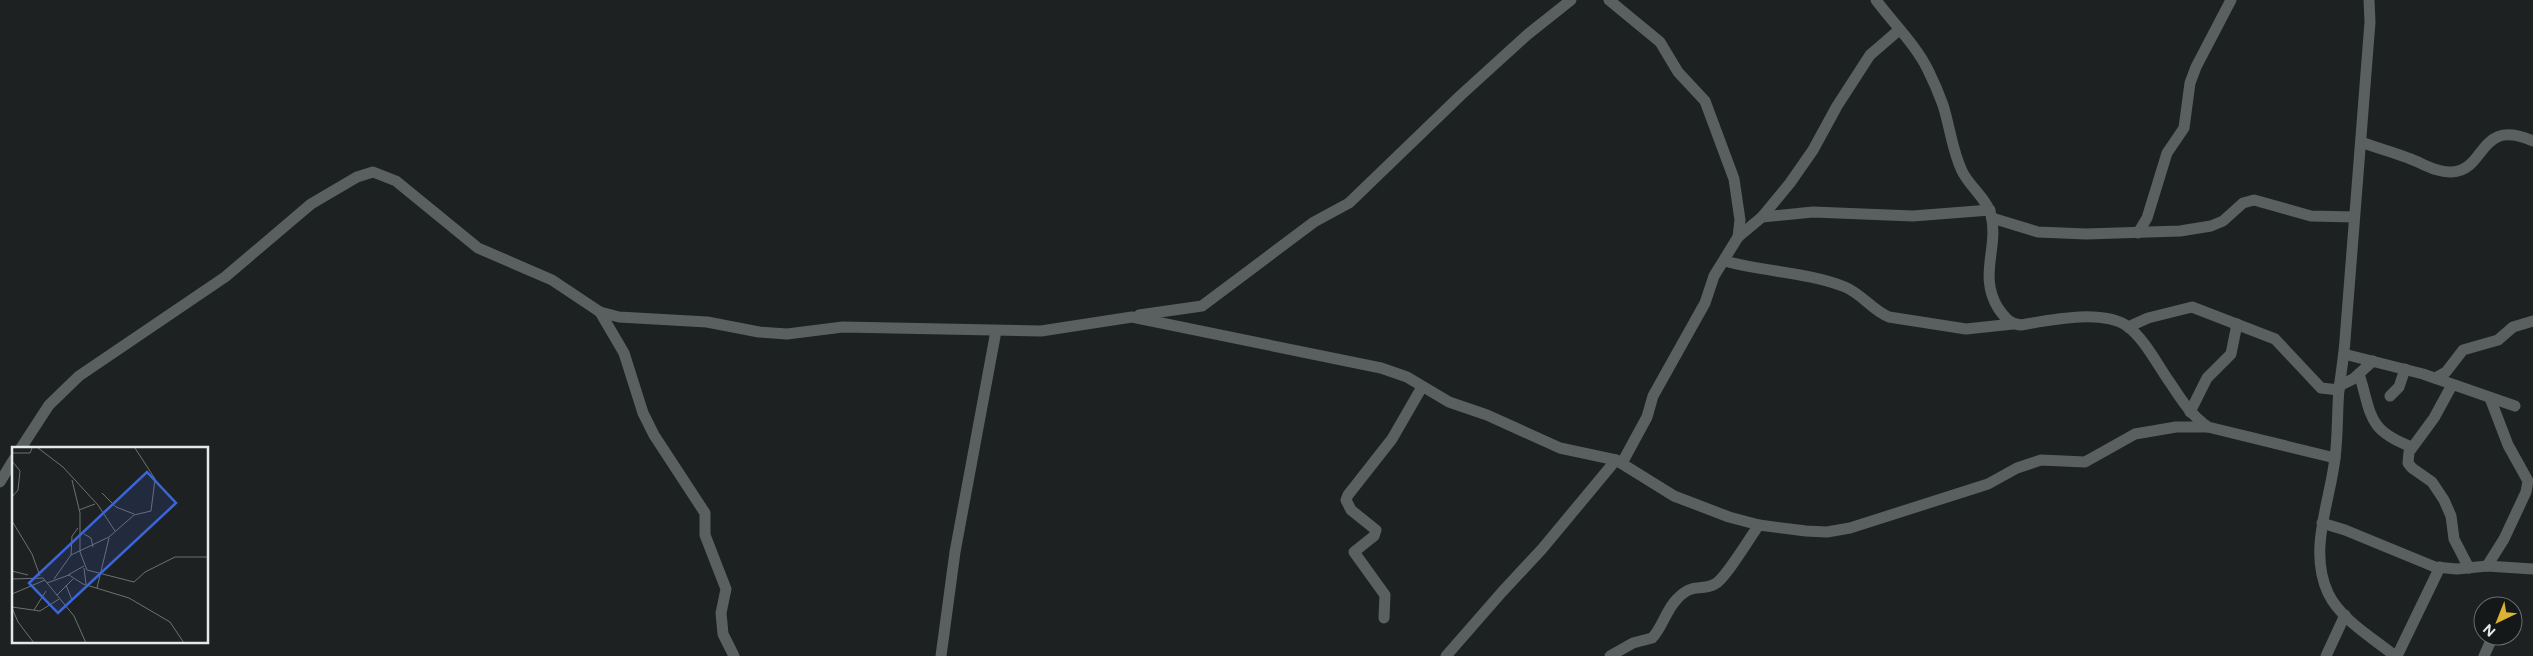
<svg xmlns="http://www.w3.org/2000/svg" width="2533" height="656" font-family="Figtree,sans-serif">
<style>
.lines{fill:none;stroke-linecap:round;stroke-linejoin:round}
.minor{stroke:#5a5f5f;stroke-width:11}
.inset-road{fill:none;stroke:#6d7171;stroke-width:1}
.view{fill:#3b65db;fill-opacity:0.15;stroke:#3b65db;stroke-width:2.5}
.inset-edge{fill:none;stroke:#e6e9e9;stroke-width:2.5}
</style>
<rect width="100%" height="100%" fill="#1d2121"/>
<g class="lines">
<g class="minor">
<polyline points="1609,0 1660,42 1678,72 1705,101 1734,179 1740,220 1738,237 1714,276 1705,303 1653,396 1647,417 1622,463"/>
<path d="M1876 0C1893 23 1916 45 1928 70 1934 82 1939 94 1943 105 1950 127 1952 150 1962 171 1969 186 1987 199 1991 215 1999 248 1978 275 1998 308 2005 318 2010 324 2021 325 2050 320 2102 309 2127 326 2145 339 2158 366 2171 384 2182 401 2192 416 2208 427L2335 458"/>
<path d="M2369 0 2370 22 2345 340C2344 356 2341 373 2339 389 2337 412 2338 435 2335 458 2330 502 2308 550 2328 593 2341 620 2373 638 2395 656"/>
<path d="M2361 142C2377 148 2393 152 2408 158 2423 163 2436 173 2452 172 2487 170 2478 117 2533 141"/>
<polyline points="1762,217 1813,212 1913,216 1990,210"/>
<polyline points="1992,218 2038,232 2086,234 2180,231 2211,226 2223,221 2243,203 2254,200 2311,216 2354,217"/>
<polyline points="2138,233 2147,218 2167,153 2184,128 2190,83 2196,67 2231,0"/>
<polyline points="1738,237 1762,217 1790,183 1813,150 1837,106 1870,55 1899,30"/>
<path d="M1725 261C1764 272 1807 272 1845 287 1862 294 1872 310 1889 317L1966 329 2013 324"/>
<polyline points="600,312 624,353 643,413 654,435 705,513 705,535 726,589 721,613 723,634 734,656"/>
<polyline points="1139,315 1202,306 1314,222 1349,203 1461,95 1527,35 1571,0"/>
<polyline points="2128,327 2148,318 2192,307 2275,339 2321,388 2339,390"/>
<polyline points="2344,354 2423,374 2515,406"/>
<path d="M2359 374C2372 414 2366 430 2412 447"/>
<polyline points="2435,378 2446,372 2463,350 2498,340 2513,327 2533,321"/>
<polyline points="2452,385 2434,418 2409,452 2408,463 2412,468 2432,482 2444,500 2451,516 2454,539 2469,568"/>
<polyline points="2339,386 2353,379 2373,361"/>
<polyline points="2390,396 2399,387 2405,369"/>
<polyline points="2190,412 2207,378 2231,354 2237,324"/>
<polyline points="21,448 49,405 79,376 225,277 311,204 357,177 373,172 396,181 478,248 552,280 600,312 619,317 707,322 759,332 787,334 843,327 1041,331 1132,317 1381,368 1407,377 1449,402 1487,415 1560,448 1616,460 1674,496 1729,517 1759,525 1806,531 1827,532 1850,528 1988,484 2017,468 2041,460 2085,462 2135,434 2176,427 2208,427"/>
<polyline points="0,482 14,459"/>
<polyline points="2322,523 2345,530 2435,567 2457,569 2487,566 2533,569"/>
<polyline points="2487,566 2504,539 2526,492 2528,481 2508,445 2490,398"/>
<polyline points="1384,618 1385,595 1354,552 1374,536 1376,530 1351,510 1346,500 1348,495 1392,439 1422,387"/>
<polyline points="941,656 955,552 996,331"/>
<polyline points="1446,656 1502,592 1542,549 1616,460"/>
<path d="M1610 656 1633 643 1652 638C1662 628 1666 610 1677 599 1693 582 1699 592 1715 584 1726 578 1750 537 1759 525"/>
<polyline points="2326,656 2345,615"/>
<polyline points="2397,656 2440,567"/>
<polyline points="2484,656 2493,636"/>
</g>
</g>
<g transform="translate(12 447)">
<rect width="196" height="196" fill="#1d2121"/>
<path class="inset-road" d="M26 1 51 20 86 58 103 84M0 6H18L20 1M0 14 8 24 6 43 0 50M60 33 68 66V105M90 46 104 60 122 67M67 63 83 57M0 74 20 107 28 129M72 87 79 91 81 100M68 105 75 123 122 135 133 125 163 110H197M59 108 60 89 66 81M72 121 74 137M0 124 16 128M56 128 72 119M0 132 31 131 62 169 74 196M42 132 59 108 97 90 122 68 139 64 143 32 123 1M35 136 57 128 71 137 117 151 158 175 172 196M85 141 97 91M0 147 33 133M45 148 61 132M54 159 60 153 54 138M0 160 28 164 47 152M0 161 6 175 22 196M22 163 34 144"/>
<path class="view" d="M135 25 164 56 46 166 17 136Z"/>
<rect width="196" height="196" class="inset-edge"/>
</g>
<g transform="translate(2498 621) rotate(223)"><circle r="24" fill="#141818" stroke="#686c6c"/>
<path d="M0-4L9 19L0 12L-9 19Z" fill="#dcb233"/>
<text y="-8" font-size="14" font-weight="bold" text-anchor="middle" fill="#e6e9e9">N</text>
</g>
</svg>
